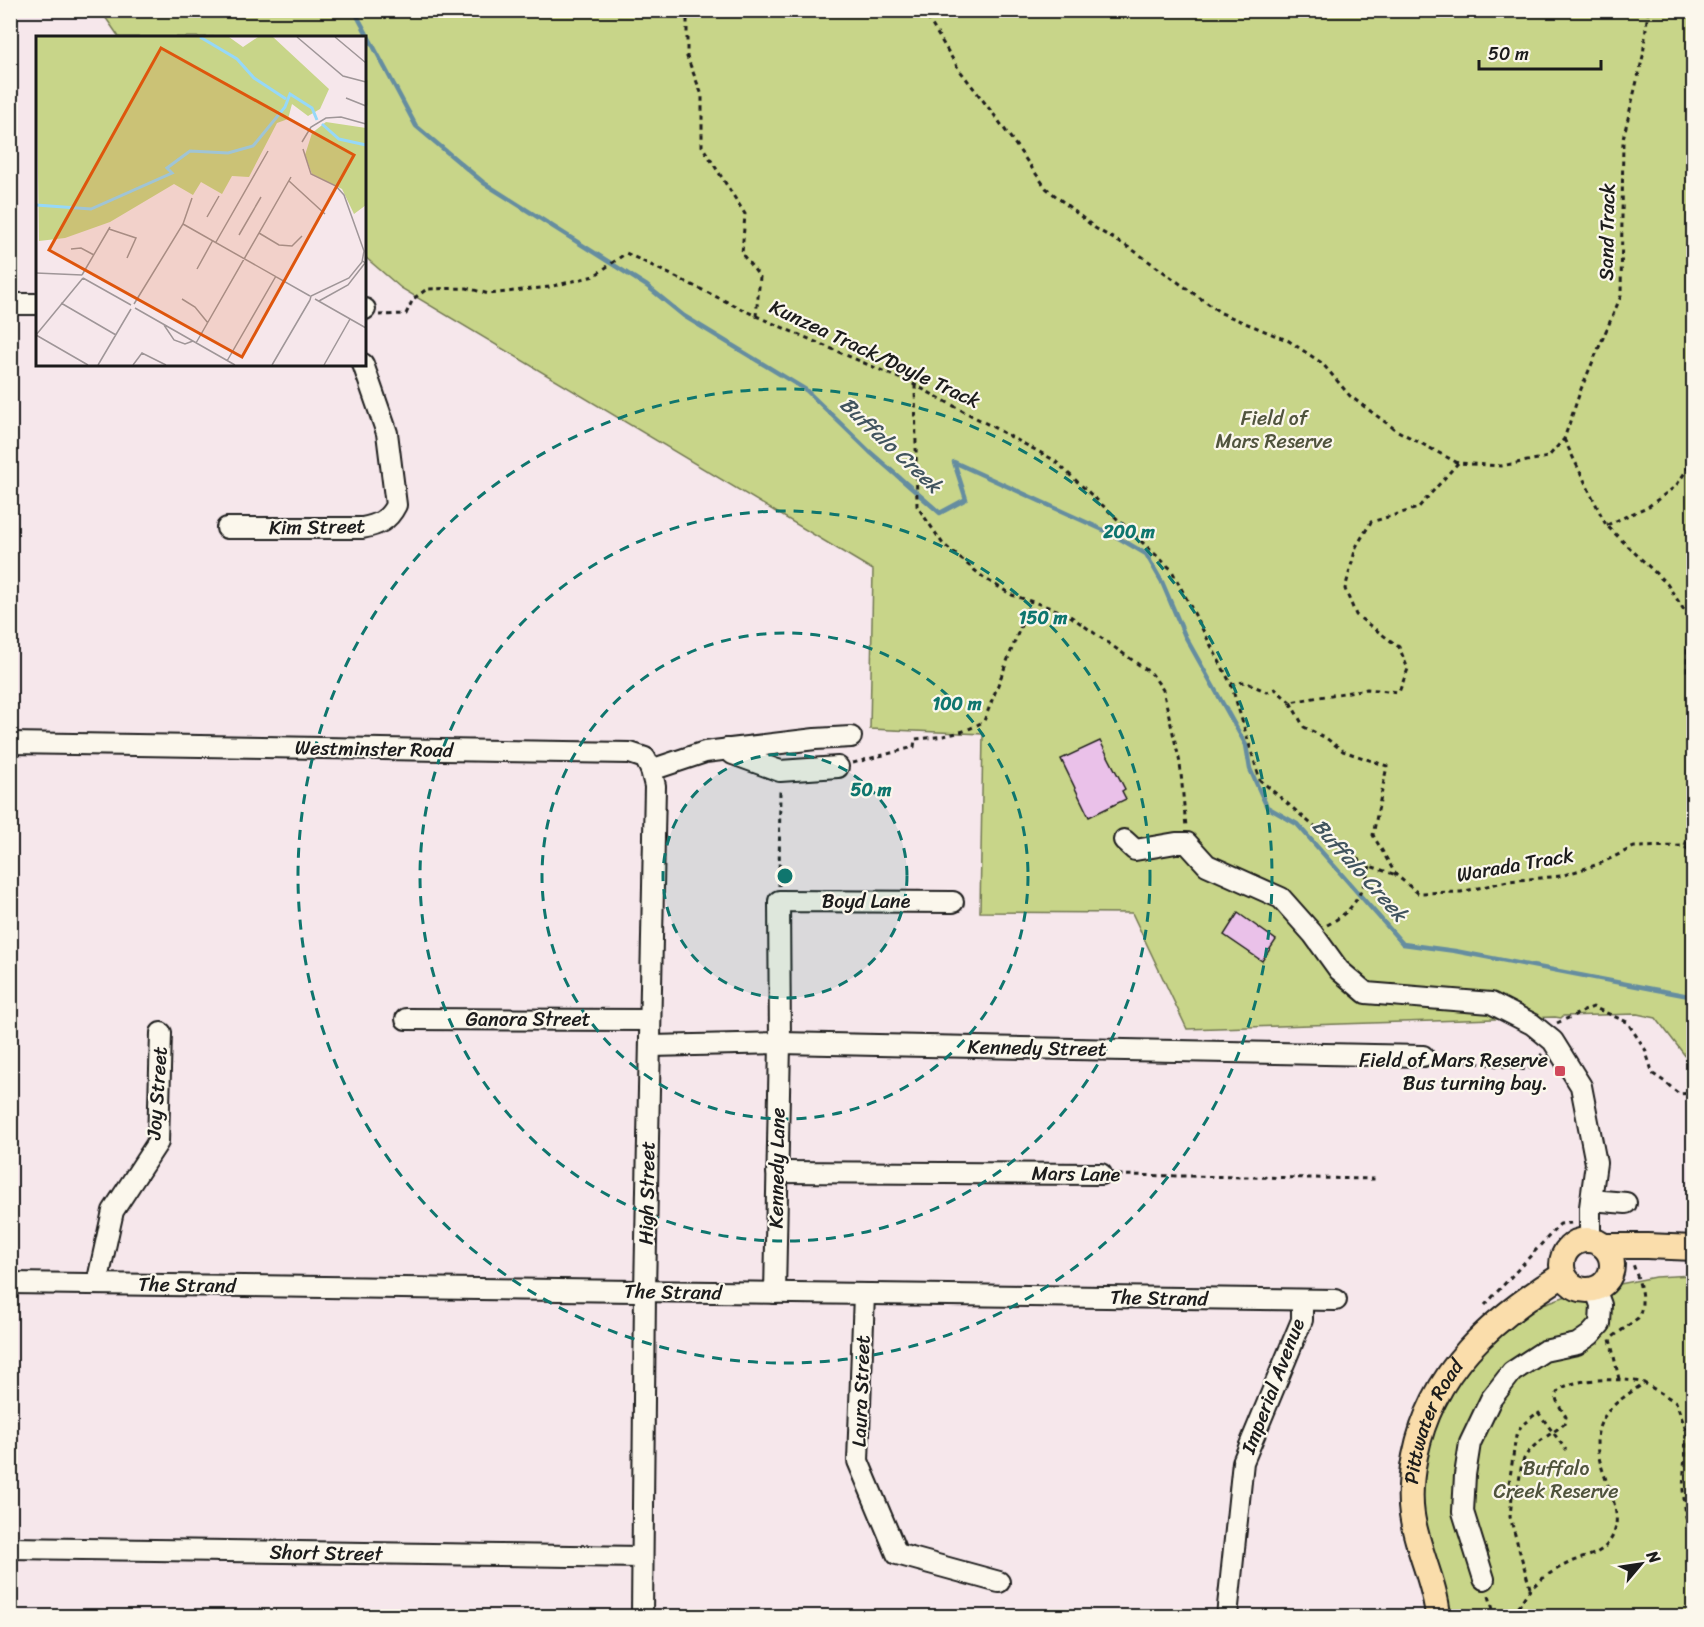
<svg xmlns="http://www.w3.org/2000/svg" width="1704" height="1627" font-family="Sriracha,sans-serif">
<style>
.green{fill:#c8d589;stroke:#727852;stroke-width:1.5}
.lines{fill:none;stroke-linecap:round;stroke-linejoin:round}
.stream{stroke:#658da0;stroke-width:4.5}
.building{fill:#eac1e9;stroke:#1c1c1c;stroke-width:1.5}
.minor-casing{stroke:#1c1c1c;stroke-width:24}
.major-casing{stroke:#1c1c1c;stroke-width:28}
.path{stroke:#1c1c1c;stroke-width:3;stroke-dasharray:4.5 4.5;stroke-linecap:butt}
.minor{stroke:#fbf7ec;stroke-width:20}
.major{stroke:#faddab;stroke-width:24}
.ring{fill:none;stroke:#0f766e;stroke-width:3;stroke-dasharray:10 8}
.poi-dot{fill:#d1495b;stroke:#fbf7ec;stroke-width:2}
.labels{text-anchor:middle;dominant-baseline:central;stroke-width:4.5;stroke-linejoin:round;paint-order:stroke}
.street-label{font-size:20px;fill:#1c1c1c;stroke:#fbf7ec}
.park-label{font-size:20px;fill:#50543d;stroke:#fbf7ec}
.poi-label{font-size:20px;fill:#1c1c1c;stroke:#fbf7ec;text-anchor:end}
.water-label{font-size:21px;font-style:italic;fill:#41545e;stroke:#fbf7ec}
.inset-river{fill:none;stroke:#96d8f8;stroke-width:3}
.inset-road{fill:none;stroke:#9f9698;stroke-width:1.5}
.view{fill:#de560d;fill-opacity:0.15;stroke:#de560d;stroke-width:3}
.inset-edge{fill:none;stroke:#1c1c1c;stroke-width:3}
.centre{fill:#0f766e;stroke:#fbf7ec;stroke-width:3}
.ring-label{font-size:18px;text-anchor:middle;font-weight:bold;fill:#0f766e;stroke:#fbf7ec;stroke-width:4.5;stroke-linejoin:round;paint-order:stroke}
</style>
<rect width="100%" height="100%" fill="#f6e7eb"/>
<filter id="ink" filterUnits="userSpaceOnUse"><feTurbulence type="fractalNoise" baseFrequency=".0167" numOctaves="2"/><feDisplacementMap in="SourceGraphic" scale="12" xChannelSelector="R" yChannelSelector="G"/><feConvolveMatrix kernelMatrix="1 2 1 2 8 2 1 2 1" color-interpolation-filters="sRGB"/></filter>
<g filter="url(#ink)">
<g class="green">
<polygon points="101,11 1693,11 1693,1066 1656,1018 1637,1014 1563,1016 1561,1018 1555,1017 1187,1029 1132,913 980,912 983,734 870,729 873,570 401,288 365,257 364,38 119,37"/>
<polygon points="1693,1275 1693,1616 1449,1616 1450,1609 1426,1529 1416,1483 1431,1424 1470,1357 1532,1308 1575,1293 1655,1277"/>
</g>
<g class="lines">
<polyline class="stream" points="354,10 416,126 484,183 647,286 684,316 806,390 870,452 940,513 966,499 954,462 1112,534 1146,554 1162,582 1185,636 1246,745 1250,769 1267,807 1297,824 1403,944 1455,951 1694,997"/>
</g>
<g class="building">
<polygon points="1100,741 1125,789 1122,791 1126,799 1089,817 1061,759"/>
<polygon points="1238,913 1276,940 1262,961 1224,935"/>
</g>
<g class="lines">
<g class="minor-casing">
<g id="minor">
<polyline points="10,304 38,304"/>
<polyline points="364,309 365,309"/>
<path d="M227 528H362C378 525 388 521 396 505L387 433 363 364"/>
<polyline points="10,743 630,753 645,758 651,770 655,786 645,1291 642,1616"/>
<polyline points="727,749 733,754 780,771 838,767"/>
<polyline points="651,770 705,752 815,739 851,737"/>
<polyline points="1124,840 1135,850 1176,843 1187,843 1207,865 1281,898 1313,934 1339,970 1366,993 1491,1003 1532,1024 1553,1041 1581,1086 1596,1163 1590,1207 1590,1240"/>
<polyline points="406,1019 650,1020"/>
<polyline points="651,1046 780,1043 1423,1056"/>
<polyline points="777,1172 1101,1174"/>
<polyline points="1591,1200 1626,1203"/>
<polyline points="10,1283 1336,1300"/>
<polyline points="97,1284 113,1211 158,1142 161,1033"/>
<polyline points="775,1293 780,1043 779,901 953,902"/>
<polyline points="864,1294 858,1461 897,1554 999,1582"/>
<polyline points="10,1548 642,1557"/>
<polyline points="1484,1579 1463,1512 1465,1475 1470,1443 1491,1399 1512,1372 1544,1351 1577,1344 1590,1335 1600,1324 1601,1305 1595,1289"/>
<polyline points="1227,1616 1243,1462 1302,1320 1302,1300"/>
</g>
</g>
<g class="major-casing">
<g id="major">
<circle cx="1587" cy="1265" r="25"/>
<polyline points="1604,1246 1647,1246 1694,1248"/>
<path id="s1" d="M1438 1616C1435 1582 1417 1550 1412 1515 1409 1495 1411 1476 1415 1456 1432 1370 1492 1319 1563 1275"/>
</g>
</g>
<g class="path">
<polyline points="687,10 687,57 702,95 702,146 745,214 742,254 760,277 756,316"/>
<polyline points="923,10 958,68 998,120 1046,188 1095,228 1133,250 1221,313 1289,341 1322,363 1350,396 1396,430 1458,463 1501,466 1548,457 1564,439 1581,389 1621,296 1623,139 1643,56 1648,10"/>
<polyline points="379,315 406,314 413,299 427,289 467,288 489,294 549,287 594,276 626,253 756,316 915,385 1054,460 1171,569 1231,684 1260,780 1344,852 1370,866 1396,875"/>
<polyline points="915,385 917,506 943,544 984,578 1012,595 1066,613 1152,674 1163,690 1180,763 1186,827"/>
<polyline points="1564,439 1606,525 1667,584 1688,616 1687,674 1694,681"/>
<polyline points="1458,463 1418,508 1371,522 1356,547 1345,589 1356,615 1399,647 1408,669 1399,692 1367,689 1290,702 1304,727 1326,738 1343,751 1387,766 1373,835 1396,875 1418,893 1461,892 1508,881 1561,876 1599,864 1634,847 1685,846 1694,819"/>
<polyline points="1607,525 1649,506 1676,486 1694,459"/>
<polyline points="1231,684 1245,682 1267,692 1275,689 1290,702"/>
<path d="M853 763 914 747 915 739C940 737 962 735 984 721L1030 602"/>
<polyline points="1685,847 1690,851 1694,852"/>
<polyline points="779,886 780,787"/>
<path d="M1327 925C1355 910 1361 895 1370 866"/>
<polyline points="1557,1023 1593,1007 1627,1022 1645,1049 1653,1074 1665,1082 1679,1094 1694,1093"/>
<polyline points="1440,1058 1528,1070 1542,1054"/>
<polyline points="1118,1175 1376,1179"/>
<polyline points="1485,1305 1560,1224 1572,1223"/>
<path d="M1619 1379 1610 1339 1638 1318C1647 1302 1639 1281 1633 1264"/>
<path d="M1512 1496C1522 1486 1518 1471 1524 1459 1531 1444 1552 1434 1564 1424L1566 1417C1563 1411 1556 1403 1556 1396 1559 1376 1630 1378 1644 1383"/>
<polyline points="1530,1588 1510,1517 1512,1496 1509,1484 1516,1436 1521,1426 1538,1412 1566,1450"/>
<polyline points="1489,1596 1495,1616"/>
<path d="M1516 1616C1522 1589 1549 1572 1573 1561 1586 1556 1600 1555 1609 1542 1638 1503 1569 1453 1611 1408 1621 1398 1633 1391 1644 1383L1676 1402 1686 1430 1683 1490 1689 1542 1694 1549"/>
</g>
<use href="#minor" class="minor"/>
<use href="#major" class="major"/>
</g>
</g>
<circle cx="785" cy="876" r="122" fill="#0f766e" fill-opacity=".12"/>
<g class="ring">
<circle cx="785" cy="876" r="122"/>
<circle cx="785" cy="876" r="243"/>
<circle cx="785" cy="876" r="365"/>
<circle cx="785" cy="876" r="487"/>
</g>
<rect class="poi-dot" x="1554" y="1065" width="12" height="12" rx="3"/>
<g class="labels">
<g class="street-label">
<text transform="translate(1607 232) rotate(-89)">Sand Track</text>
<text transform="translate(875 354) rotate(25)">Kunzea Track/Doyle Track</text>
<text transform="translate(317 527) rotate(-1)">Kim Street</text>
<text transform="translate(374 749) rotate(1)">Westminster Road</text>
<text transform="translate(1515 865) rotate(-10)">Warada Track</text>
<text x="866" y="901">Boyd Lane</text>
<text x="528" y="1019">Ganora Street</text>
<text transform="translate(1037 1048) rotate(1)">Kennedy Street</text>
<text transform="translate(157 1093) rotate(-86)">Joy Street</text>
<text transform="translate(777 1168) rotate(-89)">Kennedy Lane</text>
<text transform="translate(1076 1174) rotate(1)">Mars Lane</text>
<text transform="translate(647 1193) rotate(-89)">High Street</text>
<text transform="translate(187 1285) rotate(1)">The Strand</text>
<text transform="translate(673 1292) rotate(1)">The Strand</text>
<text transform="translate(1159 1298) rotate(1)">The Strand</text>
<text transform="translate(1273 1386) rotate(-69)">Imperial Avenue</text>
<text transform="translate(861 1391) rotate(-88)">Laura Street</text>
<text stroke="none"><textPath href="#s1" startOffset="202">Pittwater Road</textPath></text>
<text transform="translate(326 1553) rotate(1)">Short Street</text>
</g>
<g class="park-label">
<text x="1274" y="418">Field of<tspan x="1274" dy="23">Mars Reserve</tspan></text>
<text x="1556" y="1468">Buffalo<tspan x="1556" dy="23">Creek Reserve</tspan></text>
</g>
<g class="poi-label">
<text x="1548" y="1060">Field of Mars Reserve<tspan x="1548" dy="23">Bus turning bay.</tspan></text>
</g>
<g class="water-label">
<text transform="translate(891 445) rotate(43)">Buffalo Creek</text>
<text transform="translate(1360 870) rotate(48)">Buffalo Creek</text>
</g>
</g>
<g transform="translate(36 36)">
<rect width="330" height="330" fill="#f6e7eb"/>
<path d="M0 1H193L207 11 222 1H237L293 53 284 73 272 80 256 68 252 83 241 87 213 141 196 140 186 158 165 146 157 159 138 148 74 186 29 202 3 205ZM290 86 330 92V169L318 178 306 153 276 138 269 119 276 97Z" fill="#c8d589"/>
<path class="inset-river" d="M164 1 201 23 218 42 250 63M286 88 303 103 330 109M0 169 55 173 136 137 131 132 154 115 192 117 217 110 249 71 254 58 276 72 281 84"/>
<path class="inset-road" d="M261 1 307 40 330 46M299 1 330 27M310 62 330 70M266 106 275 91 290 82 305 81 330 88M267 113 275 138 300 150 308 159 328 215 326 226 313 242 275 260 274 264M253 145 289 178M171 181 183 160M147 188 274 260M73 193 100 202 91 222M223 197 243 209 256 210 266 200M203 199 225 161M180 206 232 115M35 213 45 212 58 219M161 233 177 204M0 237 46 239M46 239 74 191M47 242 95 269M146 263 159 271 172 287M279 263 330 292M283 265 312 249 329 227 327 225M25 267 80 299M98 268 147 188 156 162M99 272 199 329M128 289 138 304 149 308 157 305M0 299 47 242M0 299 52 329M160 307 255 141M191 325 240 240M62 329 95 273M97 329 106 317 130 329M236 329 274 264M288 329 314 283"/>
<path class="view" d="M125 12 318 119 206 321 13 214Z"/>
<rect width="330" height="330" class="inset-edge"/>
</g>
<circle cx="785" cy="876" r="9" class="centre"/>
<g class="ring-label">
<text x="1129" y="538">200 m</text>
<text x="1043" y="624">150 m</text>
<text x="957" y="710">100 m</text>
<text x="871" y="796">50 m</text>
</g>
<rect width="1704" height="1627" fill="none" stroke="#fbf7ec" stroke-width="36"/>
<rect x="18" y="18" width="1668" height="1591" fill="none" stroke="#1c1c1c" stroke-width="2" filter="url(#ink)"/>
<g transform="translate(1641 1564) rotate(61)" stroke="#fbf7ec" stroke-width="4.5" paint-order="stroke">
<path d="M0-4.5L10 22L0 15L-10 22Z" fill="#1c1c1c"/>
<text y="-9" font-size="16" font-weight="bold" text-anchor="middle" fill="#1c1c1c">N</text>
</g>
<path d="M1479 60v9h122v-9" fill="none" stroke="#1c1c1c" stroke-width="3"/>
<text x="1488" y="60" font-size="18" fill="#1c1c1c" stroke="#fbf7ec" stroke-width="4.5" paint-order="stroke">50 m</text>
</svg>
